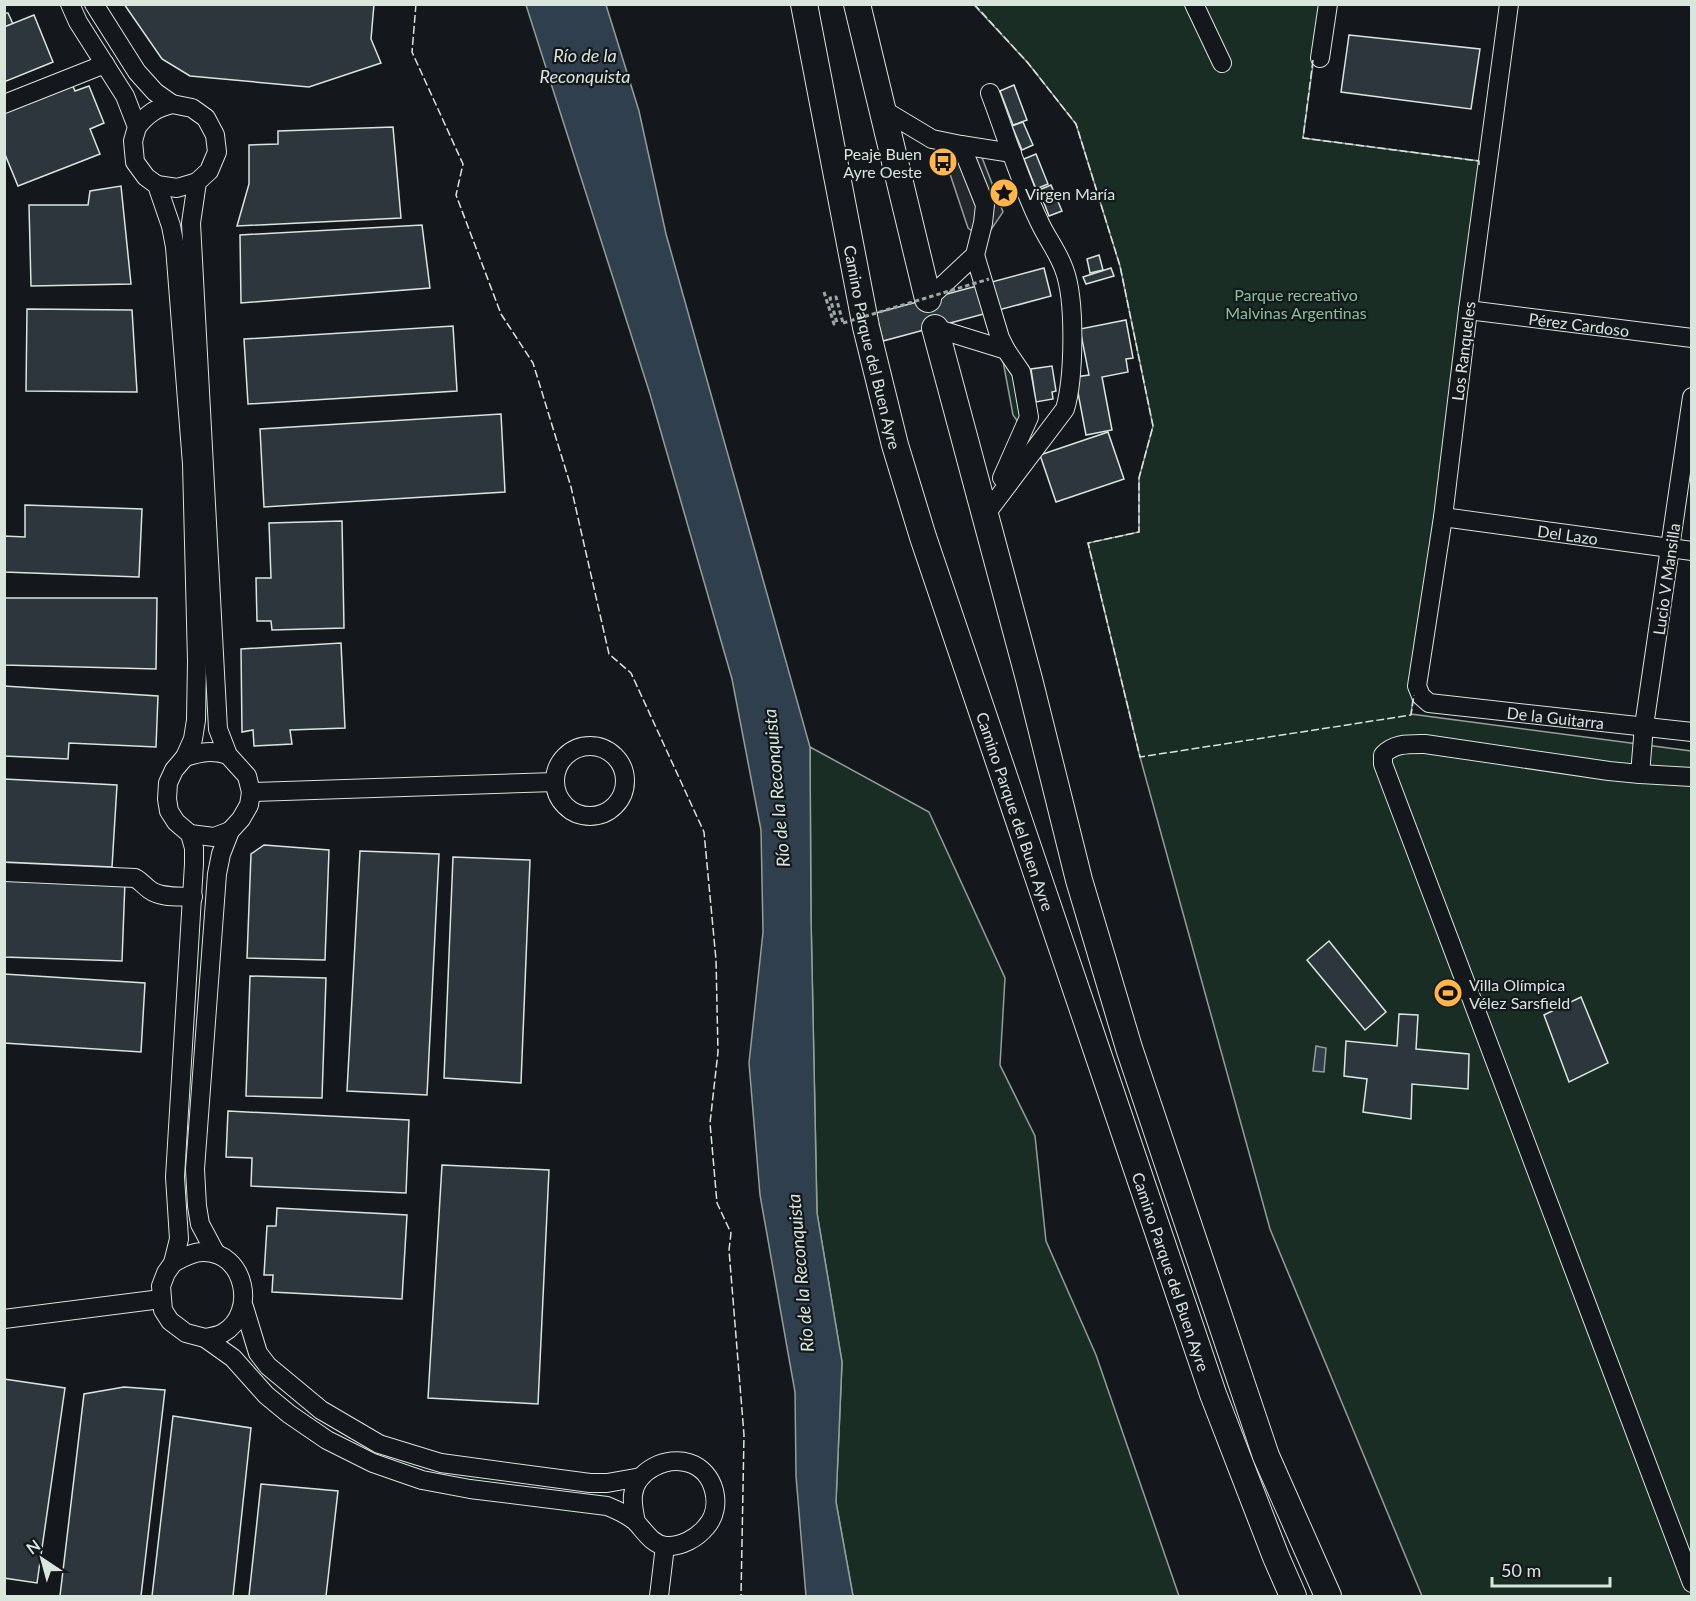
<svg xmlns="http://www.w3.org/2000/svg" width="1696" height="1601" font-family="Lato,sans-serif">
<style>
.green{fill:#1a2d24;stroke:#939e99;stroke-width:1.5}
.parking{fill:#24282b;stroke:#939e99;stroke-width:1.5}
.water{fill:#2f3f4d;stroke:#939e99;stroke-width:1.5}
.building{fill:#2c363c;stroke:#d8e6dc;stroke-width:1.5}
.lines{fill:none;stroke-linecap:round;stroke-linejoin:round}
.minor-casing{stroke:#d8e6dc;stroke-width:20}
.highway-casing{stroke:#d8e6dc;stroke-width:28}
.path{stroke:#9da8a2;stroke-width:3;stroke-dasharray:4.5 3;stroke-linecap:butt}
.minor{stroke:#14181c;stroke-width:18}
.highway{stroke:#14181c;stroke-width:26}
.path-bridge{stroke:#9da8a2;stroke-width:3;stroke-dasharray:4.5 3;stroke-linecap:butt}
.fence{stroke:#d8e6dc;stroke-width:1.5;stroke-dasharray:8 3;stroke-linecap:butt}
.labels{text-anchor:middle;dominant-baseline:central;stroke-width:4.5;stroke-linejoin:round;paint-order:stroke}
.poi-label{font-size:16px;fill:#d8e6dc;stroke:#14181c;text-anchor:start}
.park-label{font-size:16px;fill:#8ac095;stroke:#14181c}
.street-label{font-size:16px;fill:#d8e6dc;stroke:#14181c}
.water-label{font-size:18px;font-style:italic;fill:#d8e6dc;stroke:#14181c}
</style>
<rect width="100%" height="100%" fill="#14181c"/>
<g class="green">
<polygon points="974,5 1321,5 1303,138 1479,161 1411,714 1691,751 1691,1596 1422,1596 1270,1229 1140,757 1088,543 1139,532 1139,478 1153,426 1120,266 1076,124 1028,63"/>
<polygon points="1003,361 1012,367 1020,416 1018,422 1013,415"/>
<polygon points="810,747 929,812 1005,978 1000,1065 1035,1136 1046,1241 1096,1355 1179,1596 853,1596 836,1502 842,1362 817,1213 811,917"/>
</g>
<polygon class="parking" points="976,142 1003,212 984,240 968,228 942,150"/>
<g class="water">
<polygon points="526,5 606,5 639,111 666,234 810,747 811,917 817,1213 842,1362 836,1502 853,1596 806,1596 796,1476 795,1392 760,1195 749,1063 763,932 761,830 732,679 650,394"/>
<polygon points="1316,1046 1326,1048 1324,1072 1313,1071"/>
</g>
<g class="building">
<polygon points="124,4 374,4 371,39 381,63 309,87 190,76 162,59"/>
<polygon points="4,13 8,13 13,24 4,27"/>
<polygon points="34,15 53,62 4,82 4,27"/>
<polygon points="1349,35 1480,49 1471,109 1341,92"/>
<polygon points="72,84 75,91 89,86 104,123 90,129 100,154 18,186 4,152 4,111"/>
<polygon points="1014,85 1027,120 1013,125 1000,91"/>
<polygon points="1023,122 1033,145 1022,150 1012,126"/>
<polygon points="393,127 401,218 237,226 249,184 249,145 278,144 278,131"/>
<polygon points="1036,154 1048,184 1036,189 1024,159"/>
<polygon points="1051,185 1062,211 1049,216 1039,190"/>
<polygon points="121,186 131,284 31,286 29,205 88,205 90,191"/>
<polygon points="422,225 430,288 241,303 240,235"/>
<polygon points="1099,255 1103,270 1090,273 1087,259"/>
<polygon points="1044,268 1051,296 883,341 876,313"/>
<polygon points="1111,268 1114,276 1086,284 1083,277"/>
<polygon points="27,309 132,310 137,392 26,391"/>
<polygon points="1126,320 1133,358 1126,359 1128,372 1102,377 1112,430 1086,435 1075,377 1089,375 1080,329"/>
<polygon points="453,326 457,391 248,404 244,339"/>
<polygon points="1052,366 1056,391 1052,392 1053,399 1036,402 1031,369"/>
<polygon points="501,414 505,492 264,507 260,429"/>
<polygon points="1108,432 1124,479 1056,502 1040,455"/>
<polygon points="25,505 142,509 139,577 4,572 4,536 25,537"/>
<polygon points="342,521 344,628 272,630 271,621 257,621 256,578 271,578 269,523"/>
<polygon points="4,598 157,598 156,669 4,665"/>
<polygon points="341,643 345,728 290,730 292,744 254,746 253,730 242,732 241,649"/>
<polygon points="4,686 158,696 156,747 69,743 68,759 4,756"/>
<polygon points="4,779 117,785 112,867 4,862"/>
<polygon points="264,845 329,850 325,960 247,958 251,854"/>
<polygon points="360,851 439,854 427,1095 347,1091"/>
<polygon points="453,857 530,860 521,1083 444,1078"/>
<polygon points="4,877 125,881 122,961 4,957"/>
<polygon points="1329,941 1386,1012 1365,1030 1307,960"/>
<polygon points="4,974 145,983 141,1052 4,1043"/>
<polygon points="250,976 326,978 322,1098 246,1096"/>
<polygon points="1581,997 1608,1063 1569,1082 1544,1015"/>
<polygon points="1399,1014 1418,1015 1416,1049 1469,1054 1468,1089 1412,1084 1411,1119 1363,1112 1367,1079 1344,1076 1346,1041 1397,1046"/>
<polygon points="228,1111 409,1120 406,1193 251,1186 252,1158 226,1157"/>
<polygon points="442,1165 549,1170 538,1404 428,1398"/>
<polygon points="277,1208 407,1215 402,1299 272,1292 273,1275 264,1275 267,1226 276,1226"/>
<polygon points="4,1379 65,1388 37,1583 4,1578"/>
<polygon points="124,1387 165,1390 141,1596 60,1596 84,1394"/>
<polygon points="173,1416 251,1428 233,1596 152,1596"/>
<polygon points="261,1484 338,1491 326,1596 249,1596"/>
</g>
<g class="lines">
<g class="minor-casing">
<g id="minor">
<path d="M70 4 78 22 125 96 137 127 133 141 135 162 146 177 157 185 171 226 175 247 192 464 197 661 196 720 193 739 185 757 174 770 168 783 167 799 169 811 176 822 190 834 194 848V864L175 1177 179 1239 173 1263 166 1273 161 1286 163 1310 170 1321 186 1333 205 1338 233 1358 266 1395 289 1414 327 1440 373 1463 422 1480 470 1489 607 1506C617 1510 626 1514 635 1521 644 1530 652 1545 666 1546 681 1547 697 1538 706 1527 724 1507 715 1471 689 1463 667 1456 636 1470 633 1495 632 1504 634 1513 636 1522"/>
<polyline points="94,4 137,72 155,92 172,104 192,108 206,118 215,135 217,152 209,171 197,182 191,223 218,729 228,755 247,776 251,792 249,805 241,819 230,831 221,854 217,874 195,1169 197,1206 200,1224 216,1254"/>
<polyline points="1194,4 1222,63"/>
<path id="s1" d="M1509 4 1468 310 1443 517 1417 686 1421 696 1429 703 1692 732"/>
<polyline points="1320,58 1328,4"/>
<polyline points="4,104 105,64"/>
<polyline points="882,109 932,139 961,145 985,205 983,223 975,255 928,299"/>
<path d="M137 127C147 114 156 108 172 104"/>
<polyline points="961,145 1012,153"/>
<polyline points="157,185 177,188 197,182"/>
<polyline points="975,255 1000,338 1006,350"/>
<path id="s2" d="M1468 310 1692 338"/>
<polyline points="935,328 1006,350 1021,372 1029,417 1002,478"/>
<path d="M1692 397 1644 726 1640 774 1609 771 1425 744C1409 744 1394 743 1383 755V764L1692 1583"/>
<path d="M985 515 1065 409C1074 379 1076 300 1064 269 1058 252 1046 237 1039 221 1019 180 1006 135 990 93"/>
<path id="s3" d="M1443 517 1692 551"/>
<circle cx="590" cy="781" r="35"/>
<path d="M185 757C201 752 212 750 228 755"/>
<polyline points="1640,774 1692,777"/>
<polyline points="251,792 555,782"/>
<polyline points="190,834 214,837 230,831"/>
<path d="M4 872 135 878C141 881 144 886 150 890 161 898 179 896 193 897"/>
<path d="M173 1263C182 1258 192 1252 203 1252 245 1251 258 1313 223 1333 218 1336 211 1337 205 1338"/>
<polyline points="244,1307 258,1353 268,1366 321,1410 379,1444 441,1463 590,1483 607,1483 641,1477"/>
<polyline points="4,1319 161,1299"/>
<polyline points="659,1596 665,1546"/>
</g>
</g>
<g class="highway-casing">
<g id="highway">
<path id="s4" d="M804 4 866 327 895 445 923 537 1213 1394 1276 1557 1293 1596"/>
<polyline points="857,4 928,299"/>
<polyline points="935,328 1029,679 1079,880 1129,1048 1266,1456 1328,1596"/>
</g>
</g>
<polyline class="path" points="824,292 834,324 837,323 830,298 836,297 843,323"/>
<use href="#minor" class="minor"/>
<use href="#highway" class="highway"/>
<polyline class="path-bridge" points="843,323 989,279"/>
<g class="fence">
<polyline points="416,4 412,52 463,164 456,195 501,314 533,363 571,487 609,654 631,673 704,832 716,960 718,1052 710,1123 717,1203 731,1233 729,1250 744,1435 741,1596"/>
<polyline points="974,4 1028,63 1076,124 1120,266 1153,426 1139,478 1139,532 1088,543 1140,757 1411,715 1414,695"/>
<polyline points="1313,60 1303,138 1479,161 1479,165"/>
</g>
</g>
<defs>
<g id="bus-disc" transform="scale(1.5)"><circle r="9.5" fill="#ffb74d" stroke="#14181c"/><path d="M-5-6H5V4H4V6H2V4H-2V6H-4V4H-5ZM-3.5-4V0h7V-4ZM-3.5 1.2v1.5H-2V1.2ZM2 1.2v1.5H3.5V1.2Z" fill="#111"/></g>
<g id="sight-disc" transform="scale(1.5)"><circle r="9.5" fill="#ffb74d" stroke="#14181c"/><path d="M0-6L1.8-2.2L6-1.7L2.9 1.2L3.7 5.4L0 3.3L-3.7 5.4L-2.9 1.2L-6-1.7L-1.8-2.2Z" fill="#111"/></g>
<g id="stadium-disc" transform="scale(1.5)"><circle r="9.5" fill="#ffb74d" stroke="#14181c"/><path d="M0-5a6.5 5 0 1 0 0 10a6.5 5 0 1 0 0-10ZM-3.5-1.8h7v3.6h-7Z" fill="#111"/></g>
</defs>
<g fill-rule="evenodd">
<use href="#bus-disc" x="943" y="162"/>
<use href="#sight-disc" x="1004" y="193"/>
<use href="#stadium-disc" x="1448" y="993"/>
</g>
<g class="labels">
<g class="poi-label">
<text x="922" y="153" text-anchor="end">Peaje Buen<tspan x="922" dy="18">Ayre Oeste</tspan></text>
<text x="1025" y="193">Virgen María</text>
<text x="1469" y="984">Villa Olímpica<tspan x="1469" dy="18">Vélez Sarsfield</tspan></text>
</g>
<g class="park-label">
<text x="1296" y="294">Parque recreativo<tspan x="1296" dy="18">Malvinas Argentinas</tspan></text>
</g>
<g class="street-label">
<text stroke="none"><textPath href="#s2" startOffset="112">Pérez Cardoso</textPath></text>
<text stroke="none"><textPath href="#s4" startOffset="350">Camino Parque del Buen Ayre</textPath></text>
<text transform="translate(1463 351) rotate(-83)">Los Ranqueles</text>
<text stroke="none"><textPath href="#s3" startOffset="126">Del Lazo</textPath></text>
<text transform="translate(1666 579) rotate(-82)">Lucio V Mansilla</text>
<text stroke="none"><textPath href="#s1" startOffset="837">De la Guitarra</textPath></text>
<text stroke="none"><textPath href="#s4" startOffset="836">Camino Parque del Buen Ayre</textPath></text>
<text stroke="none"><textPath href="#s4" startOffset="1322">Camino Parque del Buen Ayre</textPath></text>
</g>
<g class="water-label">
<text x="585" y="55">Río de la<tspan x="585" dy="21">Reconquista</tspan></text>
<text transform="translate(776 788) rotate(-95)">Río de la Reconquista</text>
<text transform="translate(800 1273) rotate(-95)">Río de la Reconquista</text>
</g>
</g>
<rect width="1696" height="1601" fill="none" stroke="#d8e6dc" stroke-width="12"/>
<g transform="translate(42 1559) rotate(324)" stroke="#14181c" stroke-width="4.5" paint-order="stroke">
<path d="M0-4.5L10 22L0 15L-10 22Z" fill="#d8e6dc"/>
<text y="-9" font-size="16" font-weight="bold" text-anchor="middle" fill="#d8e6dc">N</text>
</g>
<path d="M1492 1577v9h118v-9" fill="none" stroke="#d8e6dc" stroke-width="3"/>
<text x="1501" y="1577" font-size="18" fill="#d8e6dc" stroke="#14181c" stroke-width="4.5" paint-order="stroke">50 m</text>
</svg>
